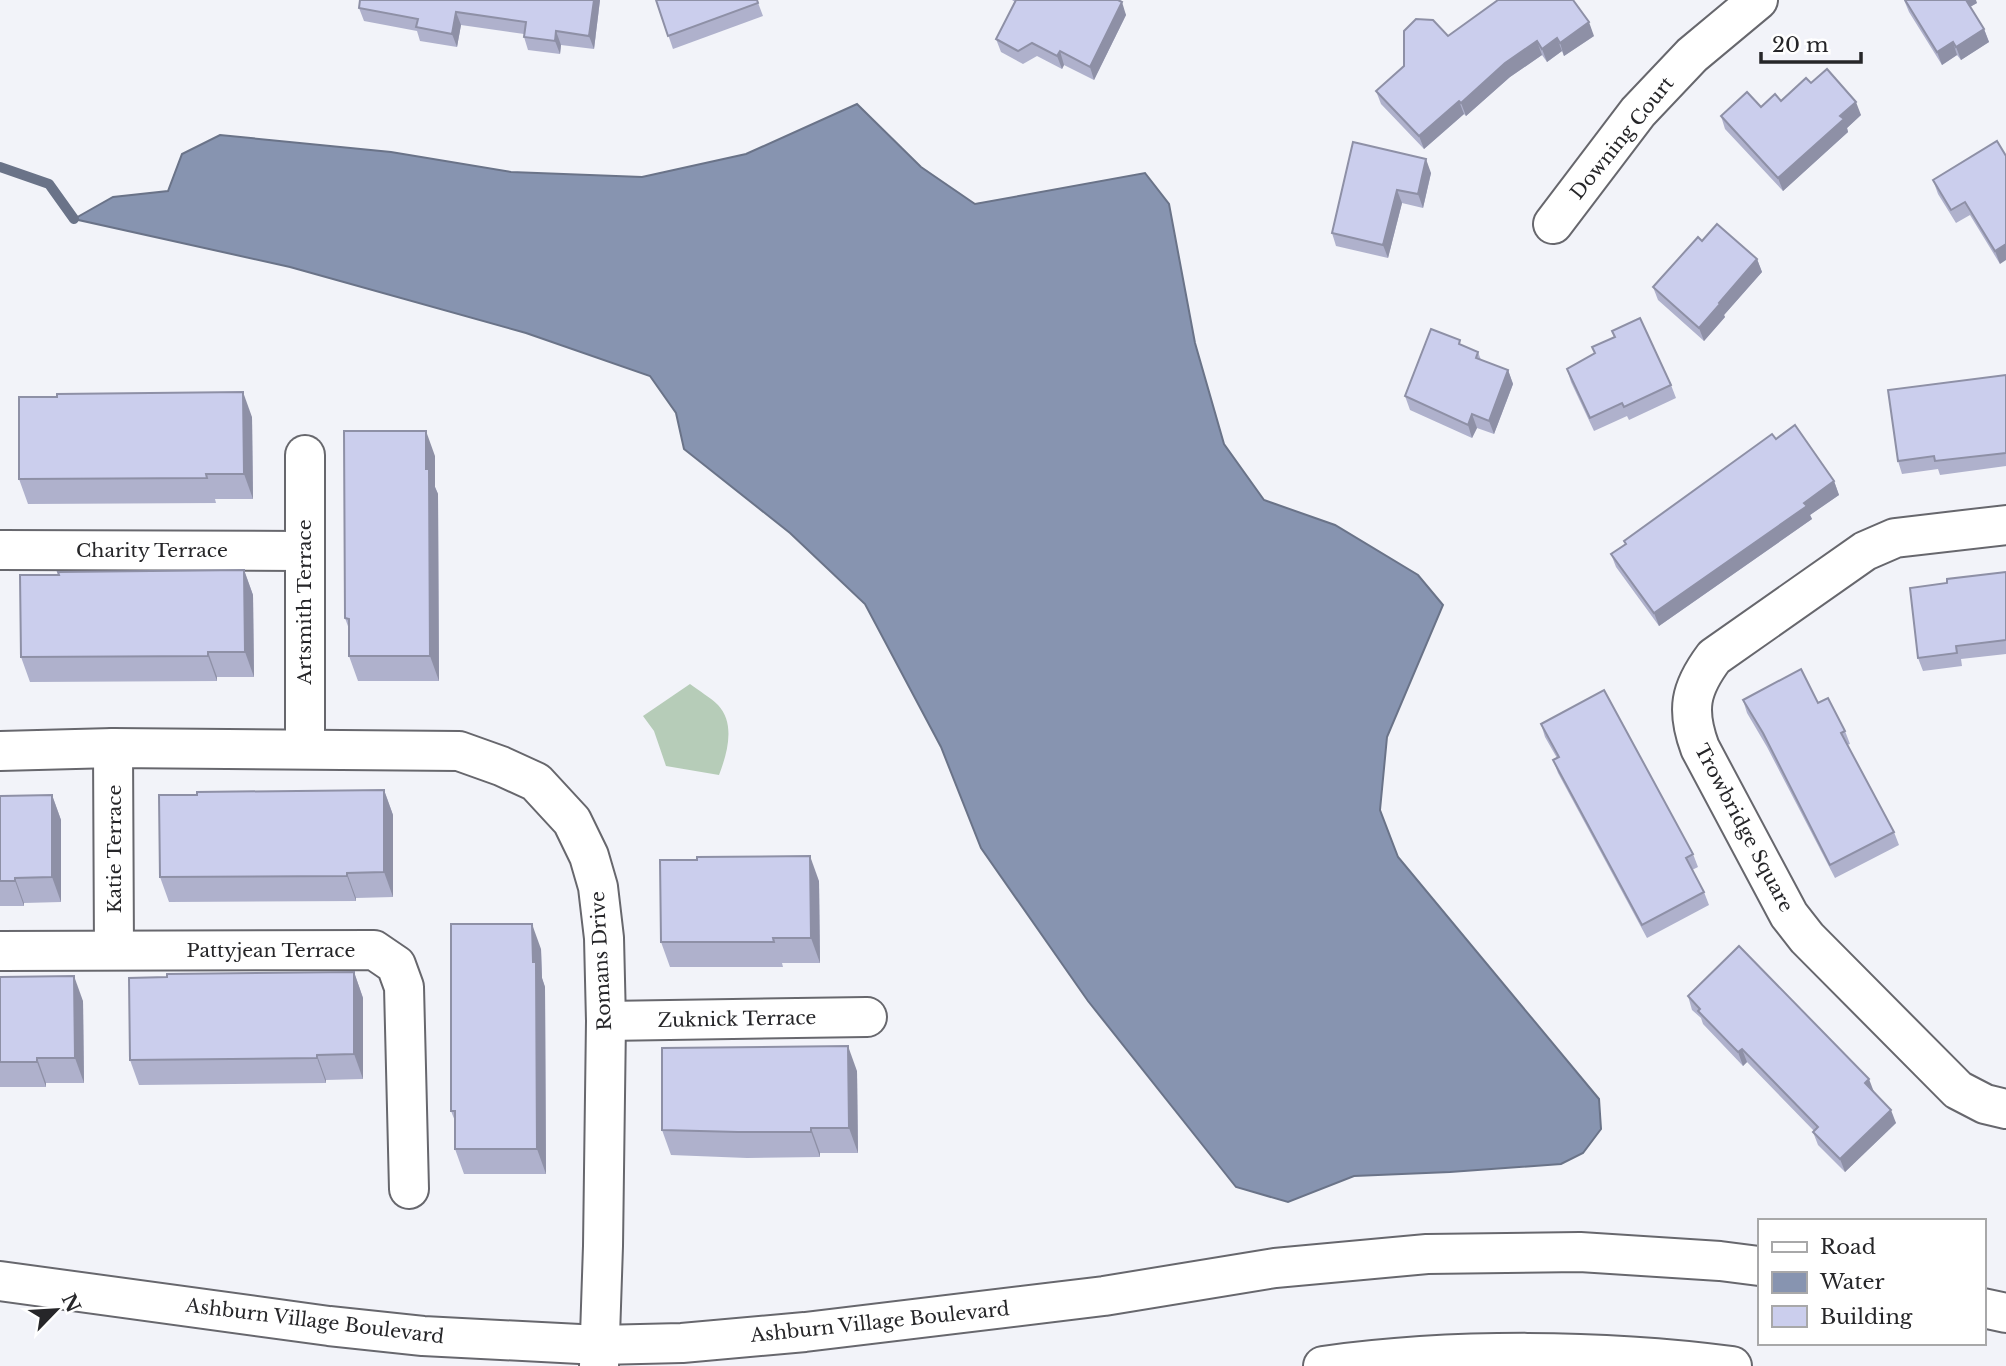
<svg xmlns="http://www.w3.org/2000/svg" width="2006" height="1366" font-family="'Libre Baskerville',serif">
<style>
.green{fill:#b6ccb8}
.water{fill:#8794b0;stroke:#6a7388;stroke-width:2}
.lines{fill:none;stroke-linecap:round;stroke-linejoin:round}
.stream{stroke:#6a7388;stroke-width:10}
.minor-casing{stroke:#67676d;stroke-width:42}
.secondary-casing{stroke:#67676d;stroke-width:42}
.minor{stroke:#fff;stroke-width:38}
.secondary{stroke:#fff;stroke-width:38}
.wall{fill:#afb1cc}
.shaded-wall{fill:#8e90a6}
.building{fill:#cbceed;stroke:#8e90a6;stroke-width:2}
.labels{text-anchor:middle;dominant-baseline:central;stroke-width:7;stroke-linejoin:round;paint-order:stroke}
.street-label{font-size:19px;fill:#262629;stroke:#fff}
</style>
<rect width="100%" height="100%" fill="#f2f3f9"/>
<path class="green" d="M690 684C699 691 710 697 718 705 736 724 727 754 719 775L666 766 654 731 643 716Z"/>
<polygon class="water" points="857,104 921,167 975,204 1145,173 1169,204 1195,343 1224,444 1264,500 1335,525 1418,575 1443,605 1387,737 1380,810 1398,857 1599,1099 1601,1129 1583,1153 1561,1164 1450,1172 1354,1176 1288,1202 1236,1187 1088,1001 981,848 941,747 865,604 790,533 684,449 676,413 650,376 526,333 290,267 74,219 113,197 168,191 182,154 220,135 391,152 511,172 642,177 746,154"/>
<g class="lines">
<polyline class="stream" points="0,167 49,184 74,219"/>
<g class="minor-casing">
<g id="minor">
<polyline points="1553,224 1638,112 1692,55 1758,0"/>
<path d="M2006 525 1895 538 1865 551 1714 657C1690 689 1686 710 1700 748L1789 915 1807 938 1958 1090 1985 1104 2006 1109"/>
<polyline points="0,550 303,551"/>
<polyline points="113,748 114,950"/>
<polyline points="305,749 305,455"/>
<polyline points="0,751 113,748 459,751 501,766 536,782 572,821 589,856 598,887 604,938 606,1021 603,1246 599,1366"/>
<polyline points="0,951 374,950 396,965 404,987 409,1189"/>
<polyline points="606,1021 867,1017"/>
</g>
</g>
<g class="secondary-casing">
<g id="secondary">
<polyline points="0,1281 329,1326 423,1336 599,1345 682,1343 805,1332 1104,1296 1275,1268 1427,1254 1580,1252 1720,1261 1759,1266"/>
<polyline points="1983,1308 2006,1313"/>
<path d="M1323 1366C1453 1348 1602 1349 1732 1366"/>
</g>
</g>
<use href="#minor" class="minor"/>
<use href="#secondary" class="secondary"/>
</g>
<g class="wall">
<polygon points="600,0 594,49 561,45 560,54 528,50 524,37 524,34 461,25 457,47 420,41 417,31 364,21 359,8"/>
<polygon points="656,0 757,0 763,16 673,49"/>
<polygon points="1012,0 1118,0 1126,15 1094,80 1064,65 1062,69 1037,56 1023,64 1001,52 996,39 1015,2"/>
<polygon points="1904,0 1977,3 1970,7 1984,29 1989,42 1961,60 1957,55 1942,65 1909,12"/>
<polygon points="1448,36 1594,36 1564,56 1562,51 1547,62 1542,55 1510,77 1466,116 1464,114 1424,149 1381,104 1376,91 1404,66"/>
<polygon points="1811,83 1861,115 1847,128 1848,132 1783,191 1725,129 1721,116 1781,101"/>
<polygon points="1997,141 2000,264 1970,215 1956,223 1938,194 1933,180"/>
<polygon points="1353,142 1431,173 1423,208 1402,203 1388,258 1336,246 1332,233"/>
<polygon points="1702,241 1757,259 1762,272 1724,315 1725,317 1704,341 1658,300 1653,287"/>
<polygon points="1592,347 1671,385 1676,398 1629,420 1627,416 1594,431 1571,382 1567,369 1595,354"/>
<polygon points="1478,352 1481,360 1508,370 1513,384 1494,434 1477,428 1472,438 1410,410 1405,396"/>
<polygon points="2006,375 2006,466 1940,475 1938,469 1902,474 1898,461"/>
<polygon points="252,417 253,499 215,499 216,503 28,504 19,479"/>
<polygon points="1776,439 1834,481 1839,495 1810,515 1812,519 1659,626 1616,567 1611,554 1625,544 1624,541"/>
<polygon points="435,456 435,487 438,494 439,681 358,681 349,656 349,629 345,618"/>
<polygon points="244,570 253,595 254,677 217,677 217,681 30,682 21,657 59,575"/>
<polygon points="2006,572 2006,654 1961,659 1962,666 1923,671 1918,658 1947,583"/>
<polygon points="1743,700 1818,703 1845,731 1850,744 1847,745 1894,832 1899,845 1835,878 1767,747 1747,713"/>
<polygon points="1541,724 1693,854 1698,867 1692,870 1704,892 1709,905 1647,938 1558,773 1553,760 1557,758 1545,737"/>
<polygon points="384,790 393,815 393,897 356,898 356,901 169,902 160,877"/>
<polygon points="52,795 61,820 61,902 24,903 24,906 0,906 0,796"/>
<polygon points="819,881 820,963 782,963 783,967 670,967 661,942"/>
<polygon points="541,949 542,978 545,987 546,1174 464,1174 455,1149 455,1121 451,1111"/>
<polygon points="354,972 363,998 363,1079 326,1080 326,1083 139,1085 130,1060"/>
<polygon points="0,977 83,1001 84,1083 46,1083 46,1087 0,1087"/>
<polygon points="1688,996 1874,1092 1896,1123 1845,1172 1818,1145 1813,1132 1814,1131 1747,1062 1743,1066 1703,1024 1701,1018 1692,1010"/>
<polygon points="857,1071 858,1153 820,1153 820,1157 747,1158 671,1155 662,1130"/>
</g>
<g class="shaded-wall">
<polygon points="594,0 600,0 594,49 589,36"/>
<polygon points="1965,0 1976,0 1977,3 1968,8"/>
<polygon points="1122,2 1126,15 1094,80 1090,67"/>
<polygon points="456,12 461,25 457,47 452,34"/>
<polygon points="1589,22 1594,36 1564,56 1560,43"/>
<polygon points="1984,29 1989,42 1961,60 1956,47"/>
<polygon points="556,31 561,45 560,54 555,41"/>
<polygon points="1557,38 1562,51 1547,62 1542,49"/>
<polygon points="1537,41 1542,55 1510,77 1466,116 1461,103 1505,63"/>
<polygon points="1953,42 1957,55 1942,65 1937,52"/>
<polygon points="1060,51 1064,65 1062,69 1057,56"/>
<polygon points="1459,101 1464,114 1424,149 1419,136"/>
<polygon points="1856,102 1861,115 1847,128 1848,132 1783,191 1778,178 1840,116"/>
<polygon points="1426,159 1431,173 1423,208 1418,194"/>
<polygon points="1397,190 1402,203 1388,258 1383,245"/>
<polygon points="2006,244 2006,260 2000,264 1995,251"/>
<polygon points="1757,259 1762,272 1724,315 1725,317 1704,341 1699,328 1719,303"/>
<polygon points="1508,370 1513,384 1494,434 1489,421"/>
<polygon points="243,392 252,417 253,499 244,474"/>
<polygon points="1472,414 1477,428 1472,438 1468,425"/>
<polygon points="426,431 435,456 435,487 438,494 439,681 430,656"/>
<polygon points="1834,481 1839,495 1810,515 1812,519 1659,626 1654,613"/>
<polygon points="244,570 253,595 254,677 245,652"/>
<polygon points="208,652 217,677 217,681 208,656"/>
<polygon points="384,790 393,815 393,897 384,872"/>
<polygon points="52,795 61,820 61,902 52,877"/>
<polygon points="810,856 819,881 820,963 811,938"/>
<polygon points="347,873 356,898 356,901 347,876"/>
<polygon points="15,878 24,903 24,906 15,881"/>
<polygon points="532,924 541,949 542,978 545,987 546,1174 537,1149"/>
<polygon points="354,972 363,998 363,1079 354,1054"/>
<polygon points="74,976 83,1001 84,1083 75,1058"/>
<polygon points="848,1046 857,1071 858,1153 849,1128"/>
<polygon points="1742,1049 1747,1062 1743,1066 1738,1052"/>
<polygon points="317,1055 326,1080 326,1083 317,1058"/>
<polygon points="37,1058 46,1083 46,1087 37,1062"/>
<polygon points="1869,1079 1874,1092 1865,1083"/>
<polygon points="1891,1110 1896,1123 1845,1172 1840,1159"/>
<polygon points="811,1128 820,1153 820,1157 811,1132"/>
</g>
<g class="building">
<polygon points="360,0 594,0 589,36 556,31 555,41 524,37 526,22 456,12 452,34 416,27 418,19 359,8"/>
<polygon points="656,0 757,0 758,3 668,36"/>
<polygon points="1016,0 1118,0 1122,2 1090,67 1060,51 1057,56 1032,43 1018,51 996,39"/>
<polygon points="1498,0 1573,0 1589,22 1560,43 1557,38 1542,49 1537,41 1505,63 1461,103 1459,101 1419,136 1376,91 1404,66 1404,31 1416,19 1433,20 1448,36"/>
<polygon points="1905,0 1966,0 1984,29 1956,47 1953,42 1937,52"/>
<polygon points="1827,69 1856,102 1840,116 1844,119 1778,178 1721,116 1747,92 1761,107 1775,94 1781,101 1806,78 1811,83"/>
<polygon points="1997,141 2006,156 2006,244 1995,251 1965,202 1951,210 1933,180"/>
<polygon points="1353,142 1426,159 1418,194 1397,190 1383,245 1332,233"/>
<polygon points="1717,224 1757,259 1719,303 1720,304 1699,328 1653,287 1698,237 1702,241"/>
<polygon points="1640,318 1671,385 1624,407 1622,403 1590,418 1567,369 1595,353 1592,347 1615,337 1612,331"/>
<polygon points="1431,329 1460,340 1459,344 1478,352 1476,358 1508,370 1489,421 1472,414 1468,425 1405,396"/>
<polygon points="2006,375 2006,453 1935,461 1934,456 1898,461 1888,390"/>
<polygon points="243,392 244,474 206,474 207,478 19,479 19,397 57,397 57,394"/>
<polygon points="1795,425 1834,481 1804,503 1807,506 1654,613 1611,554 1626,544 1624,541 1772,434 1776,439"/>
<polygon points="344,431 426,431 426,469 429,469 430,656 349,656 349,619 345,618"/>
<polygon points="244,570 245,652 208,652 208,656 21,657 20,575 59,575 58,572"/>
<polygon points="2006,572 2006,640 1956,646 1957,653 1918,658 1910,588 1947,583 1947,579"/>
<polygon points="1801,669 1818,703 1828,698 1845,731 1841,733 1894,832 1830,865 1763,733 1743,700"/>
<polygon points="1604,690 1693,854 1686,858 1704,892 1642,925 1553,760 1559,757 1541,724"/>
<polygon points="384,790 384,872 347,873 347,876 160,877 159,795 197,795 197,792"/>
<polygon points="52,795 52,877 15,878 15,881 0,881 0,796"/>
<polygon points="810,856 811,938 773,938 774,942 661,942 660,860 697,860 697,857"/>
<polygon points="451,924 532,924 533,962 536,962 537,1149 455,1149 455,1111 451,1111"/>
<polygon points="1739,946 1869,1079 1865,1083 1891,1110 1840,1159 1813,1132 1818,1127 1742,1049 1738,1052 1698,1011 1700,1009 1688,996"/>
<polygon points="354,972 354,1054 317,1055 317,1058 130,1060 129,978 167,977 167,974"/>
<polygon points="74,976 75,1058 37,1058 37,1062 0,1062 0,977"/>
<polygon points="848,1046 849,1128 811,1128 811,1132 738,1132 662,1130 662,1048"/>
</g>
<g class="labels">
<g class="street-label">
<text transform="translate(1622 138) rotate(-51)">Downing Court</text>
<text x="152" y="550">Charity Terrace</text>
<text transform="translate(304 602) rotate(-90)">Artsmith Terrace</text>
<text transform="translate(1744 828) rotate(62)">Trowbridge Square</text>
<text transform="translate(114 849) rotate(-90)">Katie Terrace</text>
<text x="271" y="950">Pattyjean Terrace</text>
<text transform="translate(601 961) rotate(-93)">Romans Drive</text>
<text transform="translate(737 1019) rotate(-1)">Zuknick Terrace</text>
<text transform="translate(315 1321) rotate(7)">Ashburn Village Boulevard</text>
<text transform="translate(880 1322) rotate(-6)">Ashburn Village Boulevard</text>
</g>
</g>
<rect x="1758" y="1219" width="228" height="126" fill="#ffffff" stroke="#a8a8a9" stroke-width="2"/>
<rect x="1772" y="1242" width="35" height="10" fill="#ffffff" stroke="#a8a8a9" stroke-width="2"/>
<text x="1820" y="1254" font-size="21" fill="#262629">Road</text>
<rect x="1772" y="1272" width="35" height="21" fill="#8794b0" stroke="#a8a8a9" stroke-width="2"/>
<text x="1820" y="1289" font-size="21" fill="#262629">Water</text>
<rect x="1772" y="1306" width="35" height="21" fill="#cbceed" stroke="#a8a8a9" stroke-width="2"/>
<text x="1820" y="1324" font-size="21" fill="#262629">Building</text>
<g transform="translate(56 1310) rotate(65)" stroke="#ffffff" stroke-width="5" paint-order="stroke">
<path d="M0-5L12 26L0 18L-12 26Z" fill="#262629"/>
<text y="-10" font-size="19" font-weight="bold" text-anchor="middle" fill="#262629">N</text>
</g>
<path d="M1761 52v10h100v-10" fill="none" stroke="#262629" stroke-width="3.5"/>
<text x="1772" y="52" font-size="21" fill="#262629" stroke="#ffffff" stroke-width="5" paint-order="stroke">20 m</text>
</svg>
